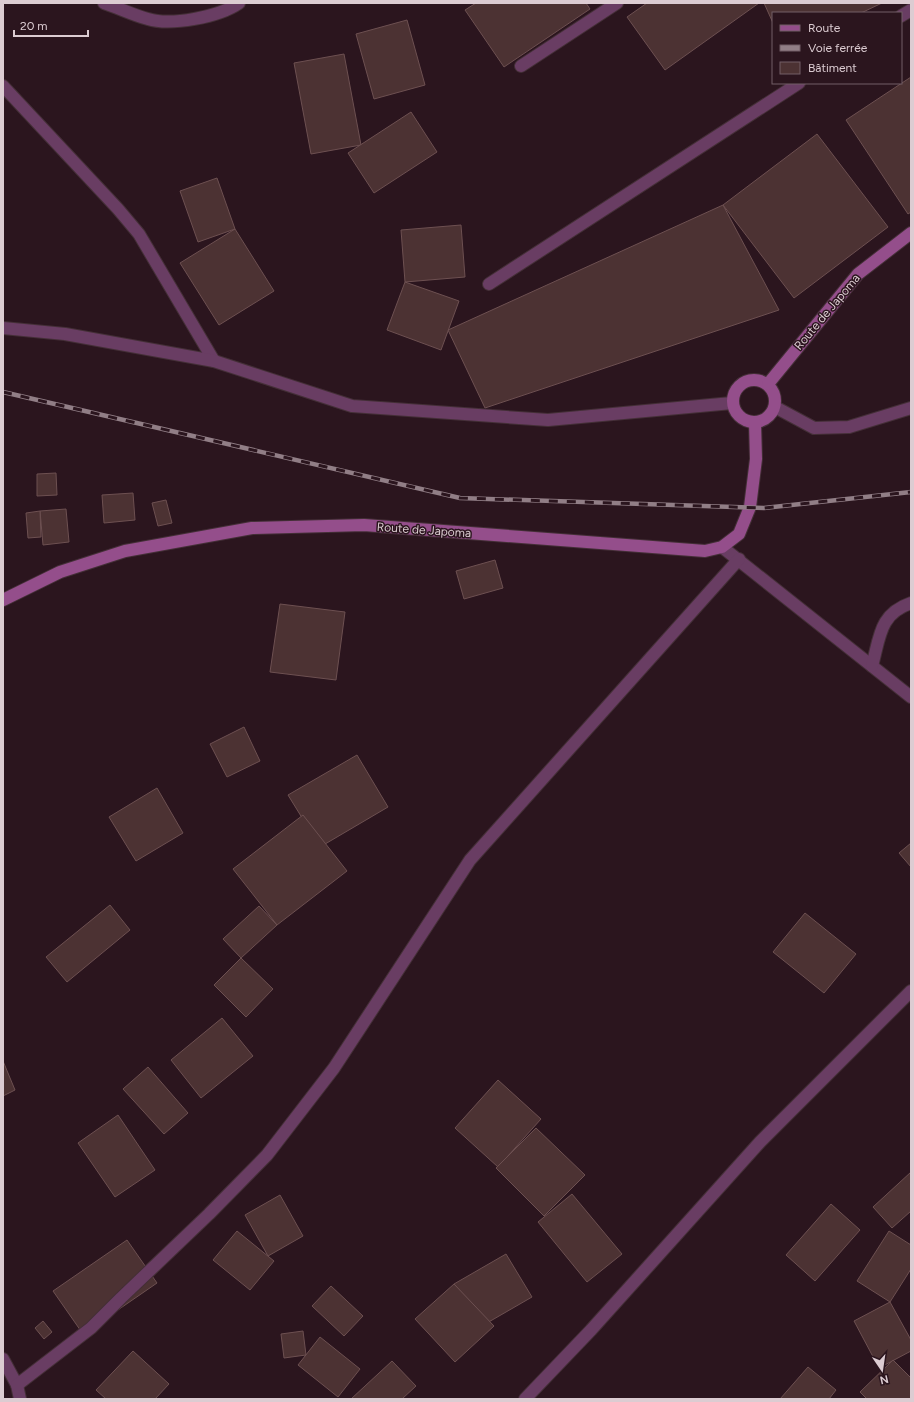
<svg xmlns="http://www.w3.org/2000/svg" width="914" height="1402" font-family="Figtree,sans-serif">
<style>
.building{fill:#4c3233;stroke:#6d5051}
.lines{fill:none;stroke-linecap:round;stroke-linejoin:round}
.street-casing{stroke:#442f37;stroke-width:14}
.secondary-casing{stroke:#442f37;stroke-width:14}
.street{stroke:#693d63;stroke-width:12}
.secondary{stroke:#944e8b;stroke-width:12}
.rail-casing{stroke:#917e86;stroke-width:4.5}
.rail{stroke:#2b151e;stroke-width:3;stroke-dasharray:9;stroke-linecap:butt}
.labels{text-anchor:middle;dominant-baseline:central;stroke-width:3;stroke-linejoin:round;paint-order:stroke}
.street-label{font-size:12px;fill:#dcccd2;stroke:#2b151e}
</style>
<rect width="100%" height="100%" fill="#2b151e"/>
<g class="building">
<polygon points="476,3 586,3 590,9 504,67 465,10"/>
<polygon points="647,3 759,3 665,70 627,17"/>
<polygon points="764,3 882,3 861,13 773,13 773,23"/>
<polygon points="407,20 425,85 374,99 356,34"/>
<polygon points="344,54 361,145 311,154 294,63"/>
<polygon points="911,77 911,212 908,214 846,120"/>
<polygon points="411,112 437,152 374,193 348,153"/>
<polygon points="817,134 888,227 794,298 723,205"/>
<polygon points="217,178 235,229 198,242 180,191"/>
<polygon points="723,205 779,310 485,408 448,330"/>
<polygon points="461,225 465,277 405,282 401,230"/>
<polygon points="235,229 274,291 219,325 180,263"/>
<polygon points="405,282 459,301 441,350 387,330"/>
<polygon points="56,473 57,495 37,496 37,474"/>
<polygon points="133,493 135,520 104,523 102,495"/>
<polygon points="166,500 172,523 158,526 152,503"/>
<polygon points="66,509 69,542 43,545 40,511"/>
<polygon points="40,511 41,537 28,538 26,513"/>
<polygon points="495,560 503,588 464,599 456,571"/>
<polygon points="280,604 345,612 336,680 270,672"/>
<polygon points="244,727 260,761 227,777 210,744"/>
<polygon points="357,755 388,807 320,847 288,795"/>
<polygon points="157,788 183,833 136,861 109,817"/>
<polygon points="303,815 347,871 277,925 233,869"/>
<polygon points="911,843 911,867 899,853"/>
<polygon points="110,905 130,930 67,982 46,957"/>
<polygon points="259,906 277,925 241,958 223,939"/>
<polygon points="805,913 856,954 824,993 773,952"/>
<polygon points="241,958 273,989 246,1017 214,985"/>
<polygon points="222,1018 253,1056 201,1098 171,1060"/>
<polygon points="3,1061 15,1090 3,1096"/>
<polygon points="148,1067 188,1113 164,1134 123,1089"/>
<polygon points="498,1080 541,1119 498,1167 455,1128"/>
<polygon points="118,1115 155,1170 115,1197 78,1143"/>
<polygon points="536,1128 585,1175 544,1216 496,1168"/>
<polygon points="911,1172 911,1211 892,1228 873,1207"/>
<polygon points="572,1194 622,1254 587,1282 538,1222"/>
<polygon points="280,1195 303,1236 268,1256 245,1215"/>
<polygon points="831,1204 860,1230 815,1281 786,1255"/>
<polygon points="237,1231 274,1261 250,1290 213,1260"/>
<polygon points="889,1231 911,1245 911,1269 890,1302 857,1281"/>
<polygon points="127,1240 157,1283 83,1334 53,1291"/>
<polygon points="506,1254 532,1297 480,1327 454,1284"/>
<polygon points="454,1284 494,1326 455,1362 415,1319"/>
<polygon points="331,1286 363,1316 344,1336 312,1306"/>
<polygon points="890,1302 911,1340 911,1351 879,1368 854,1321"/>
<polygon points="43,1321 52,1332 44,1339 35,1328"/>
<polygon points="303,1331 306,1355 284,1358 281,1334"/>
<polygon points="320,1337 360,1369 338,1397 298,1365"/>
<polygon points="133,1351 169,1384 155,1399 106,1399 96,1390"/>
<polygon points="893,1360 911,1378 911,1399 867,1399 860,1392"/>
<polygon points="392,1361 416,1386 402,1399 351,1399"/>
<polygon points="808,1367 836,1390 829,1399 780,1399"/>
</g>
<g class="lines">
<g class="street-casing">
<g id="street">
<path d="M104 3C119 8 133 15 148 19 171 26 219 17 239 3"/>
<polyline points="901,16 911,10"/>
<polyline points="521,66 617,3"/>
<polyline points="3,86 118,209 139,234 214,361"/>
<polyline points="489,284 799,83"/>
<polyline points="3,328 65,334 214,361 352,406 548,420 732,403"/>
<polyline points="775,407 814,428 849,427 911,408"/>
<polyline points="722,547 911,697"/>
<path d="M872 666C880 637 879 614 911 603"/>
<polyline points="3,1359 17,1385 20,1399"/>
<polyline points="17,1385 91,1328 121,1298 209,1214 267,1155 334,1068 470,860 739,559"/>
<polyline points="525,1399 591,1330 760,1142 911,991"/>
</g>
</g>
<g class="secondary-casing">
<g id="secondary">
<circle cx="754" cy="401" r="21"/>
<polyline points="768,384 858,274 911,233"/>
<polyline points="3,600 60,572 125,551 252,528 364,525 705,551 722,547 739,534 750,507 756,459 755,423"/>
</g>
</g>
<use href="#street" class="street"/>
<use href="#secondary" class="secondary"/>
<g class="rail-casing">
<polyline id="rail" points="3,392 460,498 764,508 911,492"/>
</g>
<use href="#rail" class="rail"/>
</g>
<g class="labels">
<g class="street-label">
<text transform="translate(827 312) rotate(-50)">Route de Japoma</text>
<text transform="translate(424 530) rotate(4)">Route de Japoma</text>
</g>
</g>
<rect width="914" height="1402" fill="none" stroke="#dcccd2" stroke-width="8"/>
<rect x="772" y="12" width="130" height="72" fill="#2b151e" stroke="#725e66"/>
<rect x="780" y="25" width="20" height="6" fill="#944e8b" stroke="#725e66"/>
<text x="808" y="32" font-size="12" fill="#dcccd2">Route</text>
<rect x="780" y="45" width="20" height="6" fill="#917e86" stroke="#725e66"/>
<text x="808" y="52" font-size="12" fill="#dcccd2">Voie ferrée</text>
<rect x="780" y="62" width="20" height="12" fill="#4c3233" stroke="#725e66"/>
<text x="808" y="72" font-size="12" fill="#dcccd2">Bâtiment</text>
<g transform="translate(882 1370) rotate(167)" stroke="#2b151e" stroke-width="3" paint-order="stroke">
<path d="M0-3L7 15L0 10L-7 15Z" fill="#dcccd2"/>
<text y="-6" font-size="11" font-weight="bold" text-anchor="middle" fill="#dcccd2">N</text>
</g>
<path d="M14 30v6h74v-6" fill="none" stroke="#dcccd2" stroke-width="2"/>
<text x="20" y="30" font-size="12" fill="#dcccd2" stroke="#2b151e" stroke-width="3" paint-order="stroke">20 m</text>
</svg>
